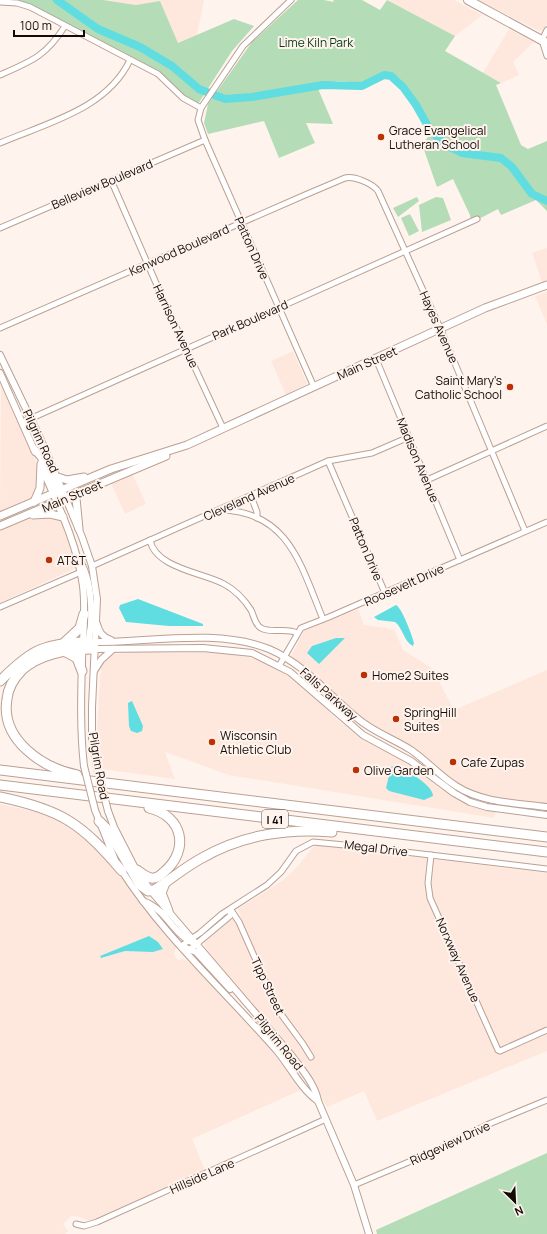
<svg xmlns="http://www.w3.org/2000/svg" width="547" height="1234" font-family="Manrope,sans-serif">
<style>
.built{fill:#fee8dd}
.green{fill:#b4dcb6}
.water{fill:#60dde0}
.lines{fill:none;stroke-linecap:round;stroke-linejoin:round}
.river{stroke:#60dde0;stroke-width:8}
.minor-casing{stroke:#bba092;stroke-width:7}
.tertiary-casing{stroke:#bba092;stroke-width:8}
.secondary-casing{stroke:#bba092;stroke-width:9}
.primary-casing{stroke:#bba092;stroke-width:10}
.motorway-casing{stroke:#bba092;stroke-width:11}
.minor{stroke:#fff;stroke-width:5}
.tertiary{stroke:#fff;stroke-width:6}
.secondary{stroke:#fff;stroke-width:7}
.primary{stroke:#fff;stroke-width:8}
.motorway{stroke:#fff;stroke-width:9}
.tertiary-bridge-casing{stroke:#bba092;stroke-width:8;stroke-linecap:butt}
.tertiary-bridge{stroke:#fff;stroke-width:6}
.poi-dot{fill:#bb3103;stroke:#fff3ed;stroke-width:1.5}
.labels{text-anchor:middle;dominant-baseline:central;stroke-width:4;stroke-linejoin:round;paint-order:stroke}
.shield{fill:#fff3ed;stroke:#5a514b;stroke-width:1}
.shield-label{font-size:11px;font-weight:bold;fill:#140b06}
.park-label{font-size:12px;fill:#053811;stroke:#fff3ed}
.poi-label{font-size:12px;fill:#140b06;stroke:#fff3ed;text-anchor:start}
.street-label{font-size:12px;fill:#140b06;stroke:#fff3ed}
</style>
<rect width="100%" height="100%" fill="#fff3ed"/>
<g class="built">
<polygon points="103,0 204,0 197,35 178,43 160,1 136,5"/>
<polygon points="387,0 454,0 482,15 455,36"/>
<polygon points="478,0 547,0 547,24 543,30 539,31"/>
<polygon points="509,29 534,42 513,62 519,75 501,83 483,73"/>
<polygon points="547,248 547,280 542,282 532,253"/>
<polygon points="547,292 547,324 535,296"/>
<polygon points="293,351 307,384 286,395 271,361"/>
<polygon points="1,380 38,465 37,497 0,512"/>
<polygon points="132,473 146,504 125,514 111,483"/>
<polygon points="54,514 60,518 62,522 73,549 76,568 0,603 0,529 24,519"/>
<polygon points="358,609 364,625 388,628 395,631 403,650 432,668 454,710 547,670 547,805 495,798 467,789 450,779 400,740 361,718 291,656 304,631"/>
<polygon points="136,652 225,653 251,658 269,664 297,681 338,720 363,740 408,762 438,787 456,798 483,809 496,811 494,818 229,775 165,752 175,779 101,769 97,729 101,665 106,658 113,654"/>
<polygon points="0,804 37,812 57,819 86,839 111,863 145,911 173,940 176,947 174,955 178,960 184,959 196,968 287,1067 303,1089 192,1139 206,1172 95,1220 86,1220 80,1217 71,1216 63,1224 68,1231 65,1234 0,1234"/>
<polygon points="317,845 547,873 547,1051 377,1121 364,1091 327,1107 304,1068 229,977 206,948 203,940 229,919 234,920 243,936 247,933 238,909 283,880 298,866 313,847"/>
</g>
<g class="green">
<polygon points="0,0 103,0 136,5 160,1 178,43 234,19 254,26 232,51 198,104 180,93 158,71 28,5"/>
<polygon points="298,0 324,0 333,2 334,0 362,0 380,10 387,0 455,36 445,51 501,83 496,85 521,145 528,149 547,141 547,211 536,200 501,215 498,209 471,223 470,215 453,179 437,187 422,144 435,129 428,123 406,85 398,77 391,74 383,73 362,83 338,81 316,84 333,124 306,123 315,143 279,158 264,121 208,134 204,123 208,104 252,42"/>
<polygon points="417,197 419,201 398,217 393,208"/>
<polygon points="436,197 443,198 451,220 422,232 419,205"/>
<polygon points="410,214 419,231 409,236 401,218"/>
<polygon points="547,1153 547,1234 377,1234 376,1230"/>
</g>
<g class="water">
<polygon points="138,599 203,624 203,626 169,626 126,622 119,608 120,605"/>
<path d="M396 605C402 608 412 635 414 643L413 646C404 642 403 628 395 622L378 620 374 617Z"/>
<polygon points="336,638 345,638 319,664 307,653 312,646"/>
<polygon points="132,701 143,726 142,731 137,733 131,731 129,726 128,703"/>
<path d="M395 765C405 769 433 785 433 796L424 800 389 791 386 788 391 767Z"/>
<polygon points="149,936 158,942 163,949 153,952 125,951 101,958 100,956"/>
</g>
<g class="lines">
<polyline class="river" points="57,0 98,29 140,47 172,66 199,89 225,99 252,97 323,85 362,86 384,75 391,76 403,87 416,105 429,128 445,145 462,153 501,158 512,167 532,194 547,201"/>
<g class="minor-casing">
<g id="minor">
<polyline points="291,0 243,46 201,108 198,120 205,140 314,387"/>
<polyline points="0,2 17,3 30,7 158,74 183,98 201,108"/>
<polyline points="547,30 542,40 547,56"/>
<path d="M0 75C32 61 46 56 65 26"/>
<path d="M0 143C47 123 107 109 130 60"/>
<polyline points="111,180 163,299 223,428"/>
<polyline points="0,228 205,140"/>
<path d="M0 328 305 195 345 178C354 176 372 183 378 191L441 330 525 531"/>
<polyline points="376,359 460,560"/>
<polyline points="23,422 477,219"/>
<polyline points="328,461 385,593"/>
<polyline points="427,480 547,426"/>
<polyline points="251,496 257,512 257,518"/>
<path d="M220 510C289 511 301 566 323 619"/>
<path d="M150 540C155 568 204 573 224 584 235 590 244 599 251 610 254 616 255 625 261 628 271 634 286 627 297 633"/>
<polyline points="92,566 328,461 372,453 409,437"/>
<polyline points="0,607 81,572"/>
<polyline points="279,666 301,628 329,617 547,522"/>
<polyline points="431,855 428,883 430,898 498,1050 500,1051 547,1030"/>
<polyline points="231,910 239,922 278,1010 303,1044 311,1057"/>
<polyline points="181,946 200,933 222,914 267,885 281,872 296,851 313,842 355,846 547,869"/>
<polyline points="188,951 230,916 231,910"/>
<polyline points="354,1185 430,1153 489,1124 547,1100"/>
<polyline points="76,1224 84,1226 97,1222 326,1119"/>
</g>
</g>
<g class="tertiary-casing">
<g id="tertiary">
<polyline points="0,355 41,440 82,537 92,566 97,599 92,707 92,738 97,768"/>
<polyline points="0,373 35,452"/>
<path d="M41 466C58 505 77 543 83 586 86 611 83 635 82 660 81 695 80 731 84 766"/>
<path d="M81 563C91 582 92 603 91 624 91 631 87 639 90 645"/>
<path d="M97 624C99 632 102 637 111 640"/>
<path d="M83 642C142 644 214 627 269 649 304 664 328 694 357 718 373 732 394 739 411 750 427 761 440 776 456 786 482 803 517 803 547 807"/>
<polyline points="94,649 203,648 252,653 290,672 363,735 411,761 454,793 470,802 487,807 547,815"/>
<polyline points="94,671 101,660 113,649"/>
<polyline points="95,810 115,860"/>
<path d="M108 811 114 827 135 868 151 891 292 1056C302 1070 315 1084 318 1101L354 1185 369 1234"/>
<path d="M120 868C163 936 225 991 278 1052 291 1068 301 1089 318 1101"/>
<path d="M143 901C168 910 173 936 196 944"/>
<polyline points="181,946 196,952 230,989"/>
</g>
</g>
<g class="secondary-casing">
<g id="secondary">
<polyline points="34,449 41,457 58,491 61,494"/>
<polyline points="58,477 67,480 84,477"/>
<polyline points="34,502 40,488 41,464"/>
<polyline points="33,515 50,514 63,517"/>
<polyline points="0,516 111,469 187,445 485,308 547,285"/>
<polyline points="0,526 166,456"/>
<polyline points="79,529 76,498 80,492"/>
</g>
</g>
<g class="primary-casing">
<polyline id="primary" points="468,0 547,43"/>
</g>
<g class="motorway-casing">
<g id="motorway">
<polyline points="65,642 80,628 84,614"/>
<polyline points="64,651 77,658 82,671"/>
<path d="M0 681C29 652 41 644 83 642"/>
<polyline points="0,770 547,837"/>
<path d="M77 775C43 768 0 740 7 699 8 688 14 678 22 670 41 653 70 649 94 649"/>
<polyline points="0,785 547,852"/>
<path d="M0 797C62 810 81 823 122 871"/>
<path d="M99 821 108 830 140 885 148 891 154 890C170 880 185 867 202 858 241 835 288 828 332 832"/>
<path d="M137 870C141 873 146 877 151 878 156 879 161 875 164 872 190 850 183 816 149 808"/>
<polyline points="165,883 161,893 168,911"/>
</g>
</g>
<use href="#minor" class="minor"/>
<use href="#tertiary" class="tertiary"/>
<use href="#secondary" class="secondary"/>
<use href="#primary" class="primary"/>
<use href="#motorway" class="motorway"/>
<g class="tertiary-bridge-casing">
<g id="tertiary-bridge">
<polyline points="84,766 95,810"/>
<polyline points="97,768 108,811"/>
</g>
</g>
<use href="#tertiary-bridge" class="tertiary-bridge"/>
</g>
<g class="poi-dot">
<circle cx="381" cy="137" r="4"/>
<circle cx="510" cy="387" r="4"/>
<circle cx="49" cy="560" r="4"/>
<circle cx="364" cy="675" r="4"/>
<circle cx="396" cy="719" r="4"/>
<circle cx="212" cy="742" r="4"/>
<circle cx="453" cy="762" r="4"/>
<circle cx="356" cy="770" r="4"/>
</g>
<g class="labels">
<rect class="shield" x="262" y="810" width="26" height="18" rx="3"/>
<g class="shield-label">
<text x="275" y="819">I 41</text>
</g>
<g class="park-label">
<text x="316" y="42">Lime Kiln Park</text>
</g>
<g class="poi-label">
<text x="389" y="130">Grace Evangelical<tspan x="389" dy="14">Lutheran School</tspan></text>
<text x="502" y="380" text-anchor="end">Saint Mary's<tspan x="502" dy="14">Catholic School</tspan></text>
<text x="57" y="560">AT&amp;T</text>
<text x="372" y="675">Home2 Suites</text>
<text x="404" y="712">SpringHill<tspan x="404" dy="14">Suites</tspan></text>
<text x="220" y="735">Wisconsin<tspan x="220" dy="14">Athletic Club</tspan></text>
<text x="461" y="762">Cafe Zupas</text>
<text x="364" y="770">Olive Garden</text>
</g>
<g class="street-label">
<text transform="translate(102 184) rotate(-23)">Belleview Boulevard</text>
<text transform="translate(252 248) rotate(66)">Patton Drive</text>
<text transform="translate(179 250) rotate(-24)">Kenwood Boulevard</text>
<text transform="translate(250 320) rotate(-24)">Park Boulevard</text>
<text transform="translate(176 326) rotate(65)">Harrison Avenue</text>
<text transform="translate(439 327) rotate(66)">Hayes Avenue</text>
<text transform="translate(367 363) rotate(-24)">Main Street</text>
<text transform="translate(41 441) rotate(65)">Pilgrim Road</text>
<text transform="translate(418 460) rotate(67)">Madison Avenue</text>
<text transform="translate(72 496) rotate(-23)">Main Street</text>
<text transform="translate(249 497) rotate(-24)">Cleveland Avenue</text>
<text transform="translate(366 549) rotate(67)">Patton Drive</text>
<text transform="translate(404 585) rotate(-24)">Roosevelt Drive</text>
<text transform="translate(329 694) rotate(42)">Falls Parkway</text>
<text transform="translate(99 766) rotate(80)">Pilgrim Road</text>
<text transform="translate(376 848) rotate(7)">Megal Drive</text>
<text transform="translate(458 960) rotate(66)">Norxway Avenue</text>
<text transform="translate(268 986) rotate(65)">Tipp Street</text>
<text transform="translate(279 1042) rotate(51)">Pilgrim Road</text>
<text transform="translate(450 1143) rotate(-25)">Ridgeview Drive</text>
<text transform="translate(202 1176) rotate(-24)">Hillside Lane</text>
</g>
</g>
<g transform="translate(515 1202) rotate(156)" stroke="#fff3ed" stroke-width="3" paint-order="stroke">
<path d="M0-3L7 15L0 10L-7 15Z" fill="#140b06"/>
<text y="-6" font-size="11" font-weight="bold" text-anchor="middle" fill="#140b06">N</text>
</g>
<path d="M14 30v6h70v-6" fill="none" stroke="#140b06" stroke-width="2"/>
<text x="20" y="30" font-size="12" fill="#140b06" stroke="#fff3ed" stroke-width="3" paint-order="stroke">100 m</text>
</svg>
